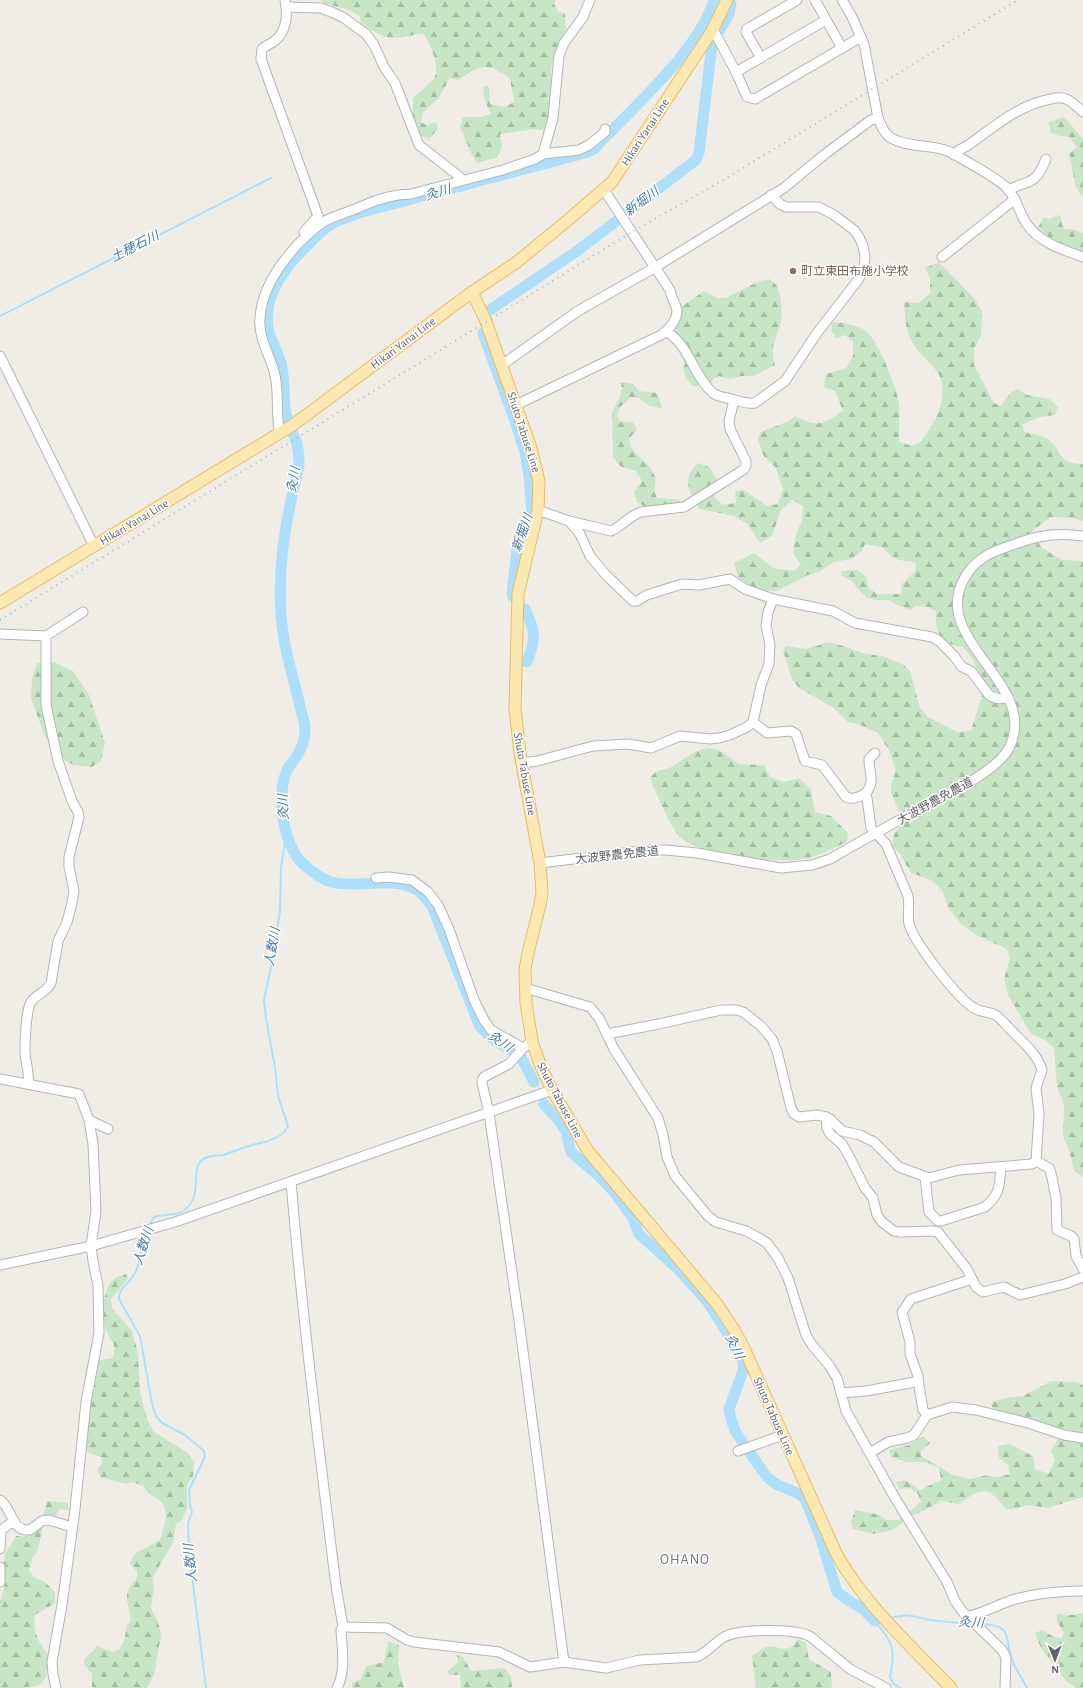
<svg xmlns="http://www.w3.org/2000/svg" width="1083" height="1688" font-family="'Alegreya Sans','Noto Sans JP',sans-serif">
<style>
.forest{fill:url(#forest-firs)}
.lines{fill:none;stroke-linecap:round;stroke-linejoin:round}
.stream{stroke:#addffb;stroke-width:2}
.river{stroke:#addffb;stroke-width:11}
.minor-casing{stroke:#b2b5b9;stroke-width:11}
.major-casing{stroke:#eaba66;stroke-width:13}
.minor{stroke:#fff;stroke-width:9}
.major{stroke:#fbe9b1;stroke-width:11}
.rail{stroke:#b5b6b7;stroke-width:2;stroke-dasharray:1 5;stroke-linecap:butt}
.education-dot{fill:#8d6e63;stroke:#fff;stroke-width:1.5}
.labels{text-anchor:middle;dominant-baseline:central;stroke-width:3;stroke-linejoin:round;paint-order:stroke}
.street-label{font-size:12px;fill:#5f6367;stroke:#fff}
.education-label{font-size:12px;fill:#785e54;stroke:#fff;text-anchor:start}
.water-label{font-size:13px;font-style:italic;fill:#467ba4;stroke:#fff}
.quarter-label{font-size:14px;letter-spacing:1px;fill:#707578;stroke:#fff}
</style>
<defs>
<pattern id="forest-firs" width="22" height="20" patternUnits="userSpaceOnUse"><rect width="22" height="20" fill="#c8e6c5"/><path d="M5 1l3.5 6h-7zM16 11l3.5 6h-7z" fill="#a6bea4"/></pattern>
</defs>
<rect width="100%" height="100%" fill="#f0ede7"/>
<g class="forest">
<path d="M321 0H555L554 4 558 12 565 13 566 28 563 40 554 55 551 69 552 88 550 116 545 131 534 129 500 134 502 148 496 158 477 163 471 153 460 127 463 117H482L491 114 484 99 483 86 489 87 490 104 505 107 514 102 510 78C487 63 482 63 459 80L450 78 438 99 423 112 421 122 427 125 436 122 438 129 429 139 419 135 413 118V98C420 91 429 85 434 78 441 68 430 42 423 34 415 34 406 37 398 38 383 39 372 31 361 22L360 16 349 10 324 3Z"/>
<polygon points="1064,117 1083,139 1083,198 1076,188 1069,154 1077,147 1069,137 1060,136 1051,133 1048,122"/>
<polygon points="1058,215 1061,217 1062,224 1064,229 1075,230 1083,233 1083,254 1053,241 1038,228 1043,218 1050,219"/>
<path d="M939 262 974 298 982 311 981 335 974 349V365L994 403 1001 406 1011 392 1018 389 1027 395 1050 399 1058 407 1055 415 1040 417 1023 424 1024 432C1032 434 1043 435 1049 440 1065 453 1055 463 1083 464V521L1073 518 1051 517 1032 531 1041 547 1062 560 1083 561V1177L1074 1171 1069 1150 1063 1136 1064 1105 1057 1086 1054 1048 1045 1040 1031 1034 1009 997 1004 979 1010 958 1007 949 978 936 961 924 948 908 942 890 931 880 911 873 900 854 892 846 894 834 901 825 898 809 891 793V786L896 770 889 750 878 733 858 724 848 722 834 708 799 688 792 679 783 651 786 646 806 649 829 642 840 645 862 653 882 656 904 665 910 671 920 708 928 717 957 732 971 731 985 686 972 658 963 647C941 645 934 632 936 611L928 607 916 606 911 610 897 605 889 600H875L867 598 858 589 852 581 841 575 842 571 857 570 866 576 869 588 877 594H901L902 584 916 570 915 562C901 561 891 560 884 548L865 544 862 551 851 559 834 562 819 572 808 575 777 591H760L748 584 738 577 734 563 754 553 773 568 794 571 801 565 793 553 795 538 802 520 803 506 792 500 781 510 772 536 760 543 747 524 734 516 700 509C689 492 681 479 698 463L709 467 717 479 714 497 723 505 736 503 735 491 744 490 767 506 778 504 783 489 776 468 763 455 758 439 761 432 789 421 795 416C818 428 823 424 843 411L835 391 824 387 826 374 846 368 853 356V342L845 335 836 338 832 332 831 322C843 323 857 324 867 332 878 341 898 390 899 405 900 417 899 430 899 442 914 447 917 447 927 433 939 416 951 388 935 369 927 358 915 351 910 338 905 327 905 313 904 302L919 303 930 293V278L925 268Z"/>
<path d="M769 279C771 281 775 283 776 285 781 292 783 314 781 322 777 339 769 345 775 365L754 376H741L731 379 719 376 713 379 710 385 693 386C672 366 696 355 675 333L680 308 704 291 718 298H726L757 282Z"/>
<path d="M624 382 633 384 639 391 657 393 662 408 649 406 639 398 631 397 620 407 617 415 620 421 633 422 637 430 629 439C632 459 649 458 655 477 657 485 652 489 657 498L681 500 678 505 647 508 637 502 634 492 642 481 636 471 620 466 613 457 612 412 619 399 622 389 621 383Z"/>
<polygon points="54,662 73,671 89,695 105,743 101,761 92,767 73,765 59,757 45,737 31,698 32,679 37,663"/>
<path d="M707 748 719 750 739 764 764 765 770 777 784 782 799 778 811 789 815 812 831 816 848 833 847 842C831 849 814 859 796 860 770 862 699 855 681 838 670 827 656 793 650 778 660 766 661 773 671 767 686 759 688 753 707 748Z"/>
<path d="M126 1274 128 1279 111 1299 112 1308 132 1331 138 1353 140 1392 147 1419 154 1432 188 1453 194 1463 193 1476 187 1486V1509L182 1520 176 1524 173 1543 152 1578 154 1588 151 1608 158 1622 161 1635 154 1675 147 1688H92V1674L84 1664V1659L95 1649 96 1646 113 1652 119 1650 125 1638 126 1627 131 1620C128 1601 121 1593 137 1578V1571L130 1564 134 1554 160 1540C163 1529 171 1511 160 1501 154 1495 148 1495 144 1487L133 1482 126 1484 100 1477 97 1469 102 1463 101 1457 89 1453 84 1447 88 1401 99 1360 112 1358C119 1345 110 1340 106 1330 101 1316 102 1289 114 1279 118 1276 122 1275 126 1274Z"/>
<path d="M1051 1381 1077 1382 1083 1385V1497L1048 1508 1028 1505 1015 1509H1006C1002 1505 998 1499 993 1495 983 1485 968 1498 959 1504L941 1501 925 1510 913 1515 892 1530 874 1534 853 1529 851 1523 855 1510 880 1515 886 1520H899L921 1502 918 1494 910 1488 900 1489 896 1482 905 1480 920 1490 941 1480 939 1468 926 1462H906L891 1457 889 1450 909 1445 923 1436 930 1443 921 1451V1456L953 1475 970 1479 988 1475 997 1477 1010 1474 1008 1465 999 1458 998 1446 1009 1444 1033 1456 1035 1469 1049 1474 1055 1459 1051 1451 1059 1437 1058 1430 1031 1418 999 1411 992 1407V1402L1006 1398 1023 1396Z"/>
<path d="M47 1501 68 1503V1510L59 1509 56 1515 43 1526 38 1549 32 1559 29 1569 33 1577 44 1581 55 1592V1603L35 1615C32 1633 39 1642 49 1656L46 1677 40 1685 22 1688H0V1601L6 1581 3 1566 5 1554 16 1536C19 1536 24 1537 26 1536 40 1531 44 1513 47 1501Z"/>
<polygon points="1083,1613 1083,1688 1076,1688 1066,1681 1041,1648 1035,1633 1042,1630 1054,1637 1062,1638 1064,1633 1057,1622 1057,1614 1073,1615"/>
<path d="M798 1639 806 1643 809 1659 831 1672 832 1688H756L752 1656C756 1653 761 1649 766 1647 778 1644 788 1657 798 1639Z"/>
<polygon points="388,1641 399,1645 398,1664 404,1688 352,1688 352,1683 361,1679 366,1666 384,1662"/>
<polygon points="457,1655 463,1657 471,1671 504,1668 511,1676 512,1688 461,1688 460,1675 449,1675 448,1671 458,1662"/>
</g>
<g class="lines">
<g class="stream">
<polyline points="0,316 271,178"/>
<path d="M149 1226 154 1217C163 1214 175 1216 183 1211 207 1195 185 1164 208 1157 213 1155 218 1156 223 1155 231 1153 238 1149 246 1147 260 1142 282 1141 288 1126L278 1096 275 1068 266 1018 264 1000 272 962 280 911 281 868 286 834"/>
<path d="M146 1234C141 1247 141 1262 135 1273 131 1282 118 1288 119 1299L140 1336 152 1404 156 1416 162 1423 185 1435 204 1451 205 1457 189 1490 190 1505 192 1512 188 1523 189 1551 206 1688"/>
<polyline points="889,1618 907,1615 930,1620 969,1624"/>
<path d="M881 1620 875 1621C893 1644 896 1648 890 1677L894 1684 900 1688"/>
<path d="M980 1624C1010 1625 1005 1632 1011 1657 1014 1667 1022 1678 1027 1688"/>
</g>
<g class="river">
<polyline points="719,31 729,14 731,4"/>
<polyline points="490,310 577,251 696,160 699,153 712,44"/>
<polyline points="483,333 514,418 525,452 529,475 532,511 527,518 517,549 512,593 513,597"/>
<path d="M525 609C536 632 536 639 527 662"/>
<path d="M534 1082 521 1057 492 1038 480 1027 432 906C428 901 423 894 417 890 391 875 359 889 331 882 321 879 311 871 303 864 283 844 276 796 287 770 289 767 292 763 294 760 301 751 305 742 305 730 305 722 302 714 300 706 295 684 288 662 284 639 274 581 285 522 299 466 299 458 299 449 296 441 294 434 289 427 287 419 283 402 285 384 282 367 280 357 274 346 270 336 260 304 278 276 299 254 310 243 321 229 335 222 342 219 349 217 355 214L585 153 594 149C631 109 698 52 714 0"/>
<polyline points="544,1104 561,1123 566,1132 571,1152 599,1176 615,1193 632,1217 639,1234 678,1269 707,1301 725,1329 743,1360 744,1368 729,1409 731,1419 735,1431 766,1476 774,1483 799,1494 805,1499 820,1536 837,1592 848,1600 863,1609 875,1621"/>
</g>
<g class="minor-casing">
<g id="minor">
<path d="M285 0C288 14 287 33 273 42 270 44 265 46 262 49L261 59 318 216 304 232"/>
<polyline points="815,0 842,48"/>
<path d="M842 0 851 15 864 44 878 118C881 125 884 134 891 138 910 149 936 143 956 155 970 164 996 177 1007 188 1017 199 1019 212 1026 223 1038 242 1063 250 1083 257"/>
<polyline points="286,7 321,8 334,13 344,18 366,34 374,45 384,67 395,83 419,145 460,177 461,181"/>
<polyline points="712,31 715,33 736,72 747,97 755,99 861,37"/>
<polyline points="761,58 746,32 747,29 797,0"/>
<polyline points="736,72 826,20"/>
<polyline points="543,154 553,118 559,56 564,43 583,17 590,0"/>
<path d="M954 155 959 150 967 146C994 127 1018 105 1051 99 1055 98 1061 97 1066 99 1072 101 1078 108 1083 112"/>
<path d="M1008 190C1031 179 1035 186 1046 159"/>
<polyline points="942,257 1015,199"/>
<path d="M667 332C689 345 694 377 713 393 718 397 723 397 728 398 737 401 746 404 755 403L785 381 817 333 858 280 864 268 865 256 863 246 859 237 854 230 834 215 819 207H786L780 204 771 195"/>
<polyline points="0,356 94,546"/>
<polyline points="501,364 506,362 578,311 654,268 784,188 825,154 871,120 878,118"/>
<path d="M516 405 661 335C668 331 677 320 677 311 676 304 671 297 670 290L604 190"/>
<path d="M280 434C275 413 280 391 274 371 269 354 258 336 260 318 262 288 280 263 300 242 308 235 316 226 325 221 338 214 350 212 362 206 378 199 394 194 411 194L503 170 535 159 543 154 579 150 589 145 605 132V129"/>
<path d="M538 510 569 521 611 531C622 526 629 516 641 512L684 507 743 470 746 466V461L730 429 729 421 734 400"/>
<path d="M569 521 580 534 590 556 606 575 633 601H637L647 595 682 584 699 585 730 579 745 589 773 599 833 611 855 623 932 637 938 640 954 656 962 667 971 671 989 695C995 699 1001 700 1008 697"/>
<polyline points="0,634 46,636 83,612"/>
<polyline points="521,763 537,761 593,746 628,744 651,748 680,736 710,739 719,738 730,735 747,727 753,722 761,685 769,664 770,644 766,626 768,612 773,599"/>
<path d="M865 794C876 782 869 774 869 759L875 753"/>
<path d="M540 863 649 850H666L697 853 781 868 812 865 830 859C861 841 892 824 923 807 946 794 997 772 1009 748 1041 686 932 642 963 581 971 564 984 555 1001 549 1030 538 1051 531 1083 536"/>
<polyline points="376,878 389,877 412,880 428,892 438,905 449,929 474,1000 484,1020 491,1030 523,1048"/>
<polyline points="525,988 590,1007 599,1018 614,1049 658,1118 663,1135 667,1157 675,1176 708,1216 716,1222 746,1231 759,1238 767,1243 778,1258 788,1278 806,1335 812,1345 829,1365 837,1378 846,1411 895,1498 947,1582 955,1601 962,1611 1002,1650 1006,1657 1005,1688"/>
<path d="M607 1034 659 1024 721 1010H737L743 1012 761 1026 772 1039 777 1051 791 1108 794 1114 799 1117 817 1115 826 1117 830 1119 842 1131 860 1135 874 1142 899 1167 929 1178 959 1170 1032 1164 1036 1161 1039 1114 1036 1088 1042 1070C1037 1053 1022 1042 1010 1029 1006 1025 1002 1020 997 1016 991 1011 981 1013 974 1008 957 998 914 942 909 924 907 915 910 905 908 896L886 844 871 828 867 798 865 794C858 797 853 800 846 797L822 765 805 761 796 734 791 731 767 733 753 722"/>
<polyline points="532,1041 523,1048 509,1064 484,1077 482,1080 482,1083 489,1113 520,1328 564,1662"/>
<polyline points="0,1079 79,1094 89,1120 93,1144 96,1211 91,1246 93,1261 98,1286 99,1333 86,1402 75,1509 62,1605 52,1662 53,1674 56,1688"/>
<path d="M28 1084C30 1073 25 1062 25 1051 25 1041 26 1010 31 1002 36 994 46 993 51 983L58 941 67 922 72 903 74 891 69 867V857L79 817 78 812 72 801 58 761 46 705V636"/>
<polyline points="826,1117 827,1128 830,1134 842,1144 849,1156 865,1188 873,1198 877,1215 882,1222 894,1231 900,1232 933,1231 938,1232 967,1269 976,1287 983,1292 1004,1287 1020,1295 1065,1284 1083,1277"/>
<polyline points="89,1120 108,1129"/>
<polyline points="1036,1161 1049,1168 1051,1173 1056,1198 1057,1230 1071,1236 1074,1239 1076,1256 1083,1269"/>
<path d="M925 1177 929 1212 938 1221H941L985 1207C1001 1193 999 1186 1001 1167"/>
<path d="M291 1182C302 1312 318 1441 334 1570 336 1589 340 1608 343 1627L341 1630C342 1649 346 1671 337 1688"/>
<polyline points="0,1265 91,1246 175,1222 552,1090"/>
<polyline points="918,1380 923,1410 927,1415"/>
<polyline points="841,1393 866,1391 915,1382 918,1380 918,1376 910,1354 910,1342 902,1312 911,1299 972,1279"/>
<polyline points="738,1451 783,1435"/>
<polyline points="870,1453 888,1442 907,1438 914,1435 927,1415 952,1407 976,1410 1028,1423 1064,1435 1083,1438"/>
<path d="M0 1500C13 1509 11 1532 30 1530L42 1521 49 1520 72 1527"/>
<polyline points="0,1549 1,1530 14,1521"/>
<polyline points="0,1567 0,1582"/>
<path d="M969 1616C984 1613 997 1605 1012 1600 1036 1593 1058 1591 1083 1591"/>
<path d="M343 1627 387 1628 407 1640 414 1642 499 1652 530 1667 564 1662 606 1668 640 1660 696 1657C708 1653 715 1641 726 1636 742 1629 797 1628 811 1637L850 1669 886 1688"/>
</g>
</g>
<g class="major-casing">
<g id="major">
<path d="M472 292 485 319 531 448 539 481 538 510 518 594 515 708 520 753 540 863 542 893 540 905 528 953 525 970 526 1003 532 1041 541 1067 552 1090 588 1151 717 1304 733 1328 743 1346 837 1555C866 1606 911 1646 951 1688"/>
<polyline points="0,603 293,425 472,292 517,262 568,220 612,182 712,31 727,0"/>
</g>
</g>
<use href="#minor" class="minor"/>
<use href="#major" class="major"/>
<polyline class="rail" points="0,620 486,322 632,232 725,179 1018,0"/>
</g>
<circle class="education-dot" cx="793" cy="271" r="4"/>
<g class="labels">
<g class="street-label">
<text transform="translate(645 132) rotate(-57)">Hikari Yanai Line</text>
<text transform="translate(403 343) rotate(-37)">Hikari Yanai Line</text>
<text transform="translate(524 432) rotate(72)">Shuto Tabuse Line</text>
<text transform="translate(134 522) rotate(-31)">Hikari Yanai Line</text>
<text transform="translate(525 774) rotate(80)">Shuto Tabuse Line</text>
<text transform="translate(935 801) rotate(-29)">大波野農免農道</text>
<text transform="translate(617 855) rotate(-6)">大波野農免農道</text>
<text transform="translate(560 1100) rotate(62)">Shuto Tabuse Line</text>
<text transform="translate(774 1416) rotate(66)">Shuto Tabuse Line</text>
</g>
<g class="education-label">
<text x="801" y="271">町立東田布施小学校</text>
</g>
<g class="water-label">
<text transform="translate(438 193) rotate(-16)">灸川</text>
<text transform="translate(642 202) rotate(-37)">新堀川</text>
<text transform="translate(135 247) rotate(-27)">土穂石川</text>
<text transform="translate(294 480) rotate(-80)">灸川</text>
<text transform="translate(523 533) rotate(-71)">新堀川</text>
<text transform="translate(284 807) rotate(-92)">灸川</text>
<text transform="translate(273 947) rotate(-80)">人数川</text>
<text transform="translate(500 1042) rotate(35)">灸川</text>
<text transform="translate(144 1246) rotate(-72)">人数川</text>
<text transform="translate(734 1347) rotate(64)">灸川</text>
<text transform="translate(191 1563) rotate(-96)">人数川</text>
<text transform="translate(971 1623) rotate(3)">灸川</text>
</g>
<g class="quarter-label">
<text x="685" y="1560">OHANO</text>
</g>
</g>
<g transform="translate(1055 1660) rotate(179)" stroke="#ffffff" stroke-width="3" paint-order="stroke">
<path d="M0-3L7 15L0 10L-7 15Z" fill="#5f6367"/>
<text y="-6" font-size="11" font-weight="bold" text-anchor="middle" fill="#5f6367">N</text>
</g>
</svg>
